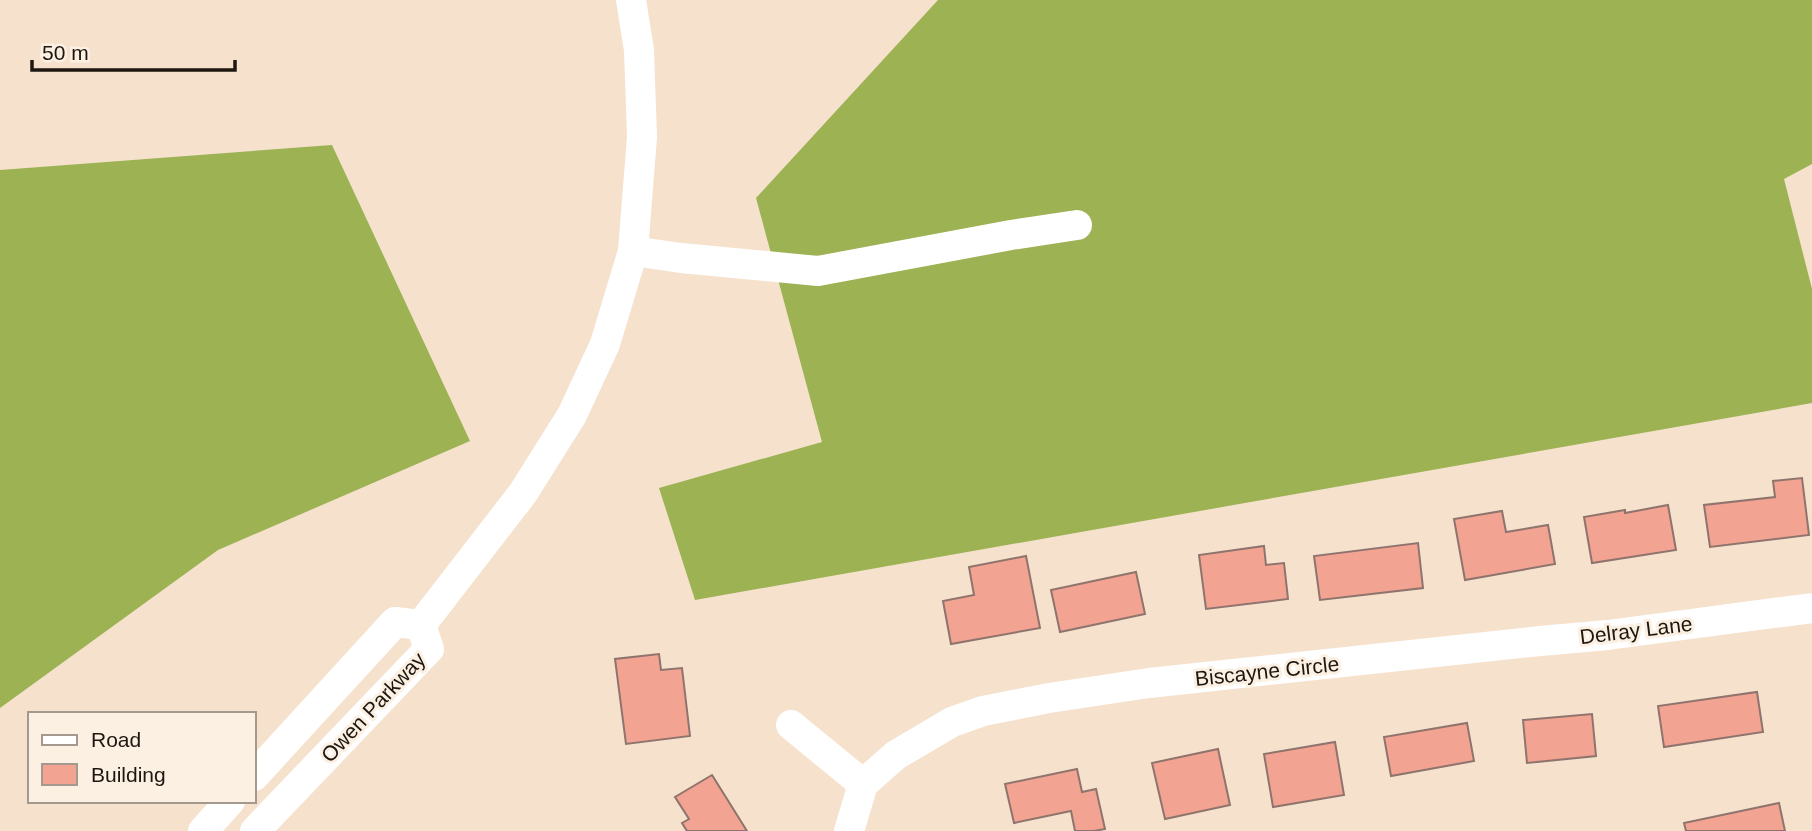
<svg xmlns="http://www.w3.org/2000/svg" width="1812" height="831" font-family="Helvetica,sans-serif">
<style>
.forest{fill:#9cb253}
.building{fill:#f3a391;stroke:#8f746e;stroke-width:2}
.lines{fill:none;stroke-linecap:round;stroke-linejoin:round}
.minor{stroke:#fff;stroke-width:30}
.labels{text-anchor:middle;dominant-baseline:central;stroke-width:6;stroke-linejoin:round;paint-order:stroke}
.street-label{font-size:21px;fill:#1e1710;stroke:#fcf0e3}
</style>
<rect width="100%" height="100%" fill="#f5e1cc"/>
<g class="forest">
<polygon points="938,0 1812,0 1812,164 1784,179 1812,289 1812,403 695,600 659,488 822,442 756,198"/>
<polygon points="332,145 470,441 218,550 0,708 0,170"/>
</g>
<g class="building">
<polygon points="1802,478 1809,535 1710,547 1704,505 1775,497 1773,481"/>
<polygon points="1668,505 1676,550 1592,563 1584,517 1625,510 1625,513"/>
<polygon points="1502,511 1506,532 1548,525 1555,564 1465,580 1454,519"/>
<polygon points="1418,543 1423,588 1320,600 1314,556"/>
<polygon points="1264,546 1266,565 1284,563 1288,599 1206,609 1199,555"/>
<polygon points="1026,556 1040,628 951,644 943,601 974,595 969,567"/>
<polygon points="1136,572 1145,614 1060,632 1051,590"/>
<polygon points="659,654 661,670 682,668 690,736 626,744 615,659"/>
<polygon points="1757,692 1763,732 1664,747 1658,706"/>
<polygon points="1592,714 1596,756 1527,763 1523,720"/>
<polygon points="1467,723 1474,761 1391,776 1384,737"/>
<polygon points="1335,742 1344,795 1273,807 1264,754"/>
<polygon points="1218,749 1230,805 1165,819 1152,763"/>
<polygon points="1077,769 1082,792 1096,789 1105,829 1094,831 1075,831 1071,811 1014,823 1005,784"/>
<polygon points="712,775 747,831 687,831 682,823 689,819 675,797"/>
<polygon points="1779,803 1785,831 1686,831 1684,823"/>
</g>
<g class="lines">
<g class="minor">
<polyline points="633,251 681,258 818,271 1011,235 1077,225"/>
<polyline points="421,625 523,493 572,415 605,344 633,251 642,137 639,50 631,0"/>
<polyline points="791,725 863,784"/>
<polyline points="254,776 395,622 421,625"/>
<polyline points="863,784 896,755 952,722 983,711 1049,698 1149,683 1540,641 1608,635 1812,608"/>
<polyline points="203,831 230,801"/>
<polyline points="255,831 429,649 421,625"/>
<polyline points="849,831 863,784"/>
</g>
</g>
<g class="labels">
<g class="street-label">
<text transform="translate(1636 630) rotate(-7)">Delray Lane</text>
<text transform="translate(1267 671) rotate(-6)">Biscayne Circle</text>
<text transform="translate(373 707) rotate(-47)">Owen Parkway</text>
</g>
</g>
<rect x="28" y="712" width="228" height="91" fill="#fcf0e3" stroke="#a3998f" stroke-width="2"/>
<rect x="42" y="735" width="35" height="10" fill="#ffffff" stroke="#a3998f" stroke-width="2"/>
<text x="91" y="747" font-size="21" fill="#1e1710">Road</text>
<rect x="42" y="764" width="35" height="21" fill="#f3a391" stroke="#a3998f" stroke-width="2"/>
<text x="91" y="782" font-size="21" fill="#1e1710">Building</text>
<path d="M32 60v10h203v-10" fill="none" stroke="#1e1710" stroke-width="3.5"/>
<text x="42" y="60" font-size="21" fill="#1e1710" stroke="#fcf0e3" stroke-width="5" paint-order="stroke">50 m</text>
</svg>
